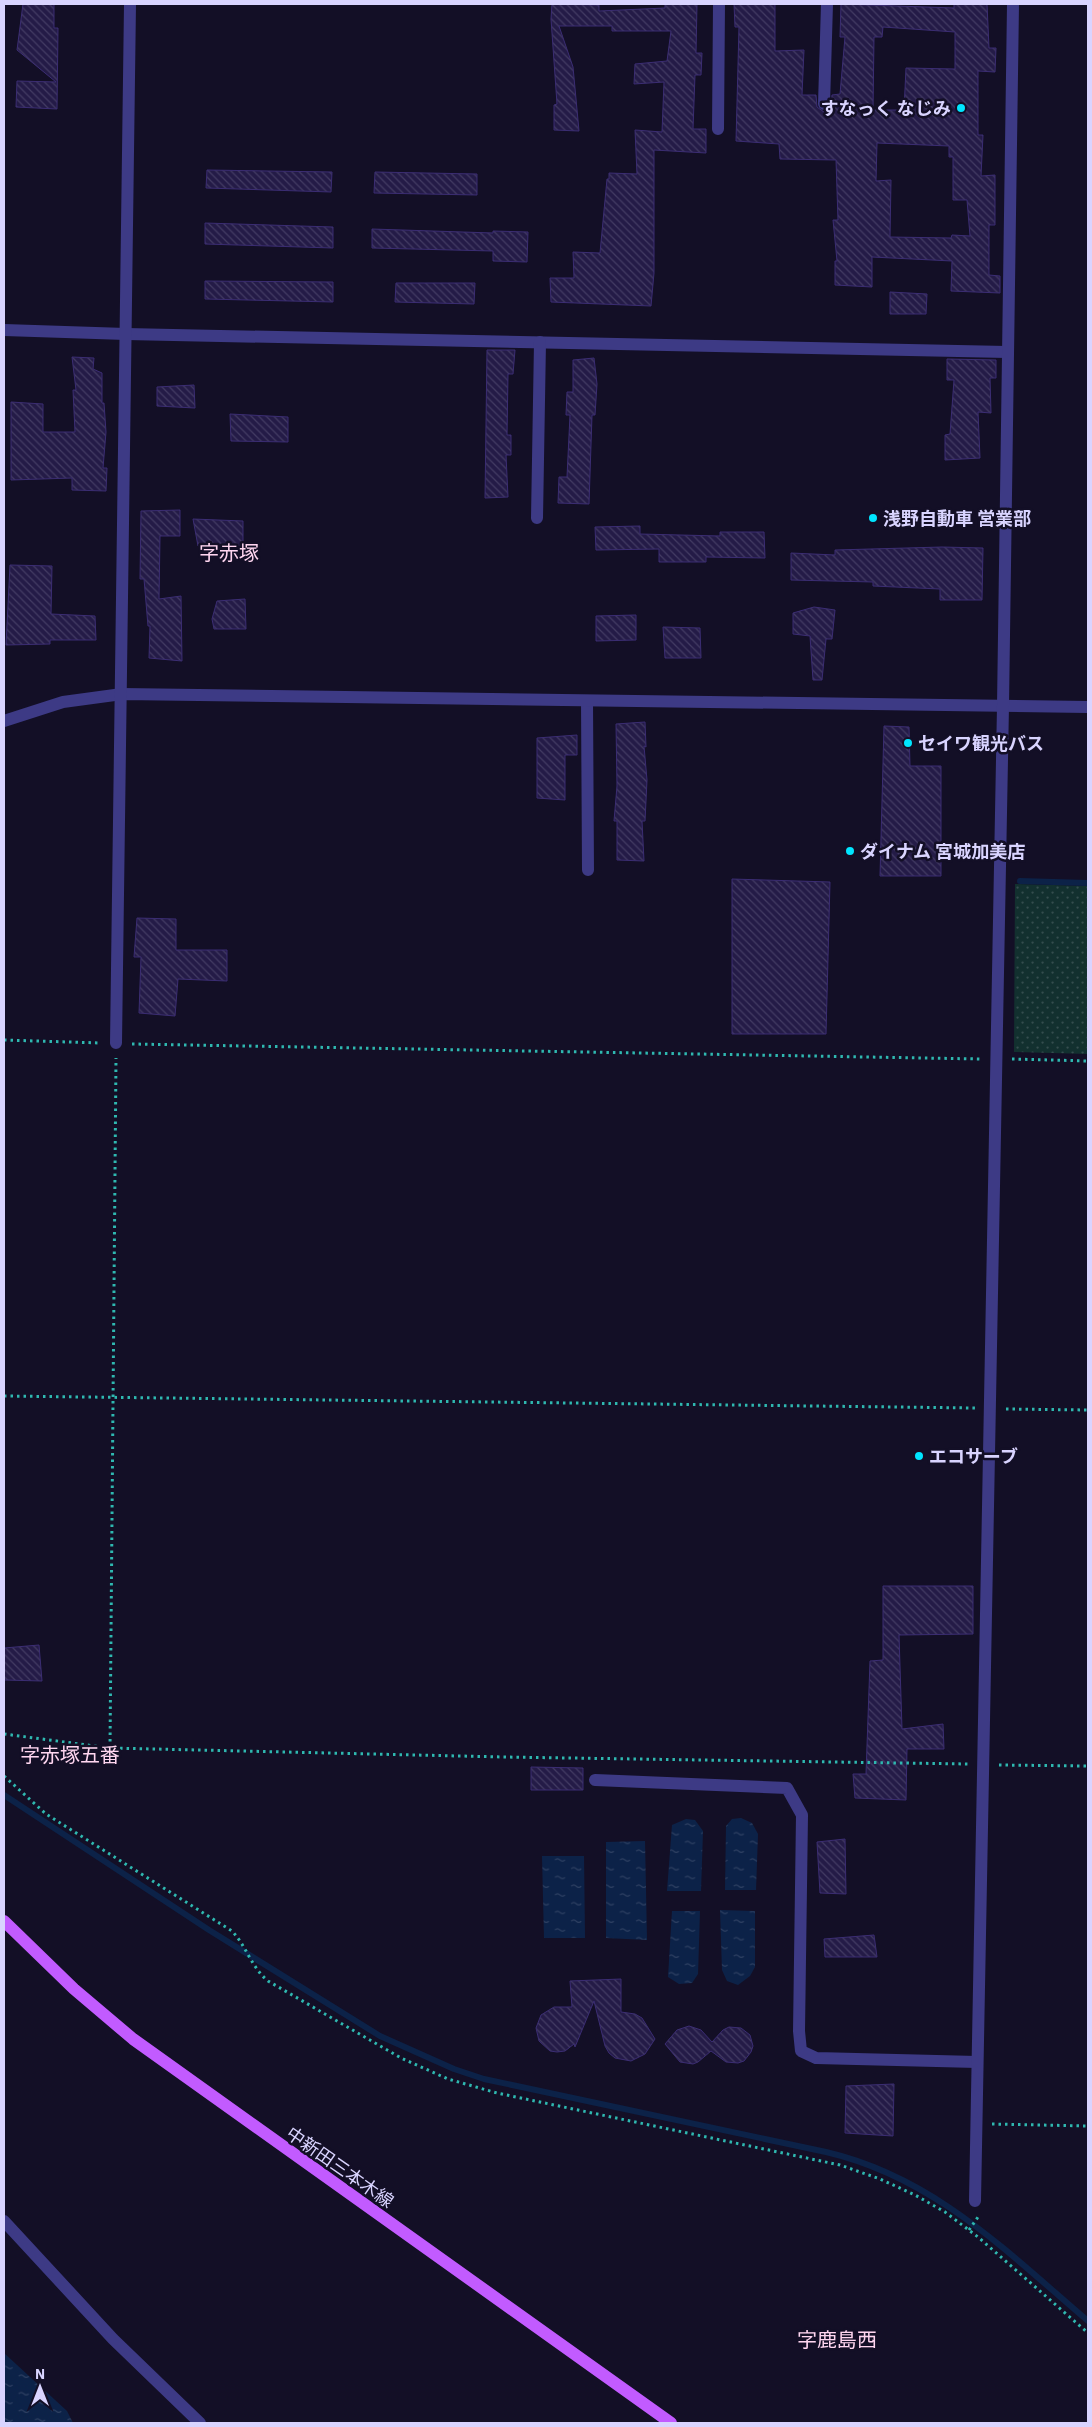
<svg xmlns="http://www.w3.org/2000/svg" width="1092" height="2427" font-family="'IBM Plex Sans','Noto Sans JP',sans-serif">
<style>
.grass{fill:url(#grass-dots)}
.water{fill:url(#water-ripples)}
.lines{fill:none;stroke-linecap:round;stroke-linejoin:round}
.stream{stroke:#0c2248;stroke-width:6}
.building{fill:url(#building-back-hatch);stroke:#3b2d73;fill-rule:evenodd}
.path{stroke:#2fb8b0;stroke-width:3;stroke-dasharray:2.5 4;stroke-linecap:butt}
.minor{stroke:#3d3a85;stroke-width:12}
.major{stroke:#c25bff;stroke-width:12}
.poi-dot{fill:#00e5ff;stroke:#130f26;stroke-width:2}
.labels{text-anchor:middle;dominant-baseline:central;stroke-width:5;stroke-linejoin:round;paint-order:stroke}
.poi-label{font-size:18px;font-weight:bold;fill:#d9d4ff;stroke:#130f26;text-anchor:start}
.street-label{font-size:18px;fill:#d9d4ff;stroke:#130f26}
.quarter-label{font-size:20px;fill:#ffd6f0;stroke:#130f26}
</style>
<defs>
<pattern id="grass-dots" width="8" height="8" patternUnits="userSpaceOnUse" patternTransform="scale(1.25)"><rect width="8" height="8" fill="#12302f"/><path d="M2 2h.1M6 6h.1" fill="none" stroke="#344d4e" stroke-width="1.8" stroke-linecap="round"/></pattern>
<pattern id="water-ripples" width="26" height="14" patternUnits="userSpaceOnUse" patternTransform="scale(1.25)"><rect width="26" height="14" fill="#0c2248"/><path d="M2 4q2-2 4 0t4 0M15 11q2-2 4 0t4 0" fill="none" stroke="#2f4163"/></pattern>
<pattern id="building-back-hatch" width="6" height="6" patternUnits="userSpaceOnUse" patternTransform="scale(1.25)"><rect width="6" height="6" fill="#241b47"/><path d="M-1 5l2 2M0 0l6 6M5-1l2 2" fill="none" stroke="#433b63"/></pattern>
</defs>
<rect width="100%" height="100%" fill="#130f26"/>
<polygon class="grass" points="1015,884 1088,886 1088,1054 1014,1052"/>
<g class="water">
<polygon points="741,1818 752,1823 758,1834 756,1890 725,1890 726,1826 732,1819"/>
<polygon points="686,1819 695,1820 703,1831 701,1891 667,1891 672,1825"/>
<polygon points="645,1841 647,1940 606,1938 606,1842"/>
<polygon points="542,1856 584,1856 585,1938 544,1938"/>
<polygon points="720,1910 755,1911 755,1967 750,1976 738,1985 727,1981 722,1970"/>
<polygon points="672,1911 700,1911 698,1974 692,1983 679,1984 668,1977"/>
<polygon points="4,2353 67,2411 73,2423 4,2423"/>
</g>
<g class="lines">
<g class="stream">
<polyline points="1020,881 1088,883"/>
<path d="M4 1795 209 1930 380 2036 454 2069 484 2079 826 2152C934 2177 1007 2252 1088 2321"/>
</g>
</g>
<g class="building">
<polygon points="23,4 54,4 54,28 58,28 57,109 16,107 17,81 56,82 17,50"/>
<polygon points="552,4 599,5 599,11 665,8 665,4 697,4 696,53 702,53 701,75 695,75 693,129 706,129 706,153 654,150 654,273 651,306 551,302 550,278 574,278 573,252 600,253 607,179 609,179 609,173 637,174 635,130 662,132 664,82 634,84 635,64 667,61 671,31 612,31 612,26 559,26 573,67 579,131 554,130 554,105 557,104 551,19"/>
<path d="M734 4H775V51L804 50 802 95H816L817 107 824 112 831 108 832 95 840 94 845 37H840L841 4 954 8V4H987L989 48H996L995 72 978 71V135H983L981 176 995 175V225H989V275L1000 276V293L951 291 952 261 872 257V287L835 285V261H837L833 220H838L836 160 780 159 779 144 736 141 739 27H735ZM883 27 955 32V69L906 68 904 110H873L874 37H882ZM877 143 949 146V157H953V200H967L970 236 952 235 951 238 890 237 891 180 876 181Z"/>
<polygon points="207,170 332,172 331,192 206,188"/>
<polygon points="375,172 477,174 477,195 374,193"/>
<polygon points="205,223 333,227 333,248 205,244"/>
<polygon points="372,229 493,233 493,231 528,232 527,262 493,261 493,251 372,248"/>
<polygon points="205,281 333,282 333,302 205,299"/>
<polygon points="396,283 475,283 474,304 395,302"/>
<polygon points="890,292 927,294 926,314 890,314"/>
<polygon points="487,350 515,350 513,374 508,374 507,435 511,435 511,455 506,455 508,497 485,498"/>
<polygon points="72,357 94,358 93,369 102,373 102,403 104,403 106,432 103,468 107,468 106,491 72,490 72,478 11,480 11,402 43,404 43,432 75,432 73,390 76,390"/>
<polygon points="594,358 597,384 595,415 592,415 589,504 558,503 559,477 567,477 570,415 566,415 567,392 573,392 573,360"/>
<polygon points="947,359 996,360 996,378 990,378 991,413 978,412 980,458 945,460 945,435 950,434 954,380 947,380"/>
<polygon points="194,385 195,408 157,406 157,387"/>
<polygon points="230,414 288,417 288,442 231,441"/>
<polygon points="180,510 180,536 160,536 159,599 181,596 182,661 149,658 150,626 148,626 144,579 140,579 141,511"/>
<polygon points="193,519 243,521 243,548 198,546"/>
<polygon points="640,526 640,534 720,536 720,532 764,532 765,558 706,557 706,562 659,562 659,549 596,550 595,527"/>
<polygon points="942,547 983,548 982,600 940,600 940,589 873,586 873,582 791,580 791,553 835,555 835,550"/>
<polygon points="10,565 52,566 51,614 95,616 96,640 50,640 50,644 6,645"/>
<polygon points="245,599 246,629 214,629 212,619 217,601"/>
<polygon points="814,607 835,610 832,639 826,639 822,680 813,680 810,636 793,634 793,613"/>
<polygon points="636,615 636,640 596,641 596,616"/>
<polygon points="663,627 700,628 701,658 665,658"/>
<polygon points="645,722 646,747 644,746 647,780 645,821 642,821 644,861 617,860 617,821 614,821 617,786 616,724"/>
<polygon points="884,726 909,727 910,766 941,766 941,876 880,876"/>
<polygon points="577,735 577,755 565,755 565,800 537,798 537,738"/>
<polygon points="732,879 830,882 826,1034 732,1034"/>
<polygon points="137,918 176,919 176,950 227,950 227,981 178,979 175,1016 139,1013 141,957 134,957"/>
<polygon points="883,1586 973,1586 973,1634 899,1635 902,1729 943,1724 944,1749 907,1749 906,1800 855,1798 853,1774 866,1774 870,1661 883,1660"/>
<polygon points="39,1645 42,1681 4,1680 4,1648"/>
<polygon points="531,1767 583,1768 583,1790 531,1790"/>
<polygon points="845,1839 846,1894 820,1893 817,1842"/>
<polygon points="874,1935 877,1957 825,1957 824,1939"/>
<polygon points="621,1979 621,2012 635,2014 642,2018 655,2039 645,2054 631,2061 615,2058 609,2053 605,2046 594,2001 575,2047 574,2044 565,2051 557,2052 550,2051 539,2041 536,2028 541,2015 554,2007 572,2007 570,1981"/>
<polygon points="689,2026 701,2030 712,2042 723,2030 729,2027 741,2028 750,2035 753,2046 751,2052 744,2061 738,2063 726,2062 711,2051 698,2062 693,2064 680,2062 665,2044 677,2030"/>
<polygon points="894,2084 893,2136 845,2133 846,2086"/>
</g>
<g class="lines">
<g class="path">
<polyline points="4,1040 101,1043"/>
<polyline points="132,1044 980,1059"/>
<polyline points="1012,1059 1088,1061"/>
<polyline points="4,1396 975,1408"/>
<polyline points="1006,1409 1088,1410"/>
<polyline points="4,1734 110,1748 503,1757 968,1764"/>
<polyline points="110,1748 116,1058"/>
<polyline points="999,1765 1088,1766"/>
<path d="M4 1776 46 1814 232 1931C247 1947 251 1967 268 1981L401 2058 448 2079 497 2093 840 2165 880 2179 915 2195 945 2212 978 2237 1088 2333"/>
<polyline points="992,2124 1088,2126"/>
<polyline points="969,2230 978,2217"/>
</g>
<g class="minor">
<polyline points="824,104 827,4"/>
<polyline points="718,129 719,4"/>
<polyline points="4,330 126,334 1007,352"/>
<polyline points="537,518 540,342"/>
<polyline points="587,701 588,870"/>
<polyline points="4,721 63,702 122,694 1088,707"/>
<polyline points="116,1043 130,4"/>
<polyline points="595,1780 787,1788 802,1815 799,2031 801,2051 816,2058 977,2062"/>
<polyline points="975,2201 1003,706 1013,4"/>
<polyline points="4,2221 113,2339 200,2423"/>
</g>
<polyline class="major" points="4,1921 74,1989 133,2039 671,2423"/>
</g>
<g class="poi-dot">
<circle cx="961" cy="108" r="5"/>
<circle cx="873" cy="518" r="5"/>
<circle cx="908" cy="743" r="5"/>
<circle cx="850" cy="851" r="5"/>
<circle cx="919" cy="1456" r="5"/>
</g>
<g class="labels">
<g class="poi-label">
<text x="951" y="108" text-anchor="end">すなっく なじみ</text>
<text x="883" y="518">浅野自動車 営業部</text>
<text x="918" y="743">セイワ観光バス</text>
<text x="860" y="851">ダイナム 宮城加美店</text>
<text x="929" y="1456">エコサーブ</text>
</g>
<g class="street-label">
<text transform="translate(340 2167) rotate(35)">中新田三本木線</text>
</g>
<g class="quarter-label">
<text x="229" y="552">字赤塚</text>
<text x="70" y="1754">字赤塚五番</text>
<text x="837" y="2339">字鹿島西</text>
</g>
</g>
<rect width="1092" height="2427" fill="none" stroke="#d9d4ff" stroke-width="10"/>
<g transform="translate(40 2387)" stroke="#130f26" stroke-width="4" paint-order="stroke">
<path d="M0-4L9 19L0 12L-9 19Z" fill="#d9d4ff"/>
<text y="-8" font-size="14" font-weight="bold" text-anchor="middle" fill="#d9d4ff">N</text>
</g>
</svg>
